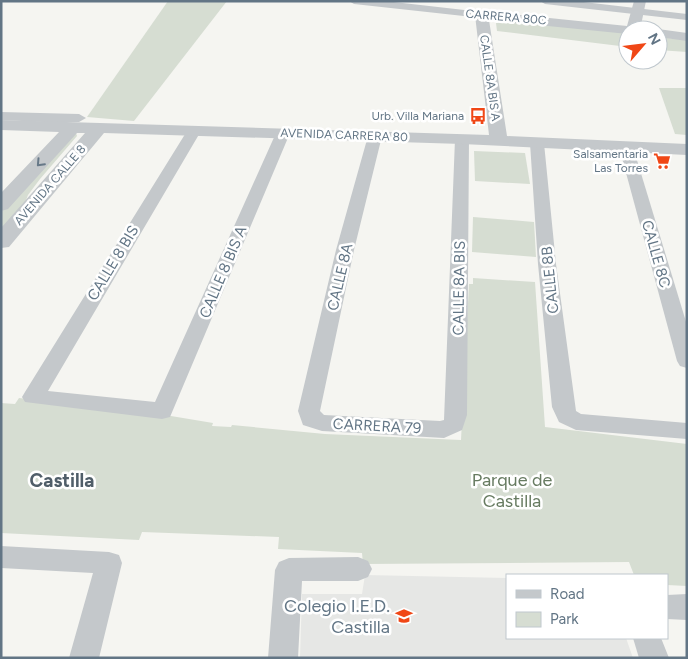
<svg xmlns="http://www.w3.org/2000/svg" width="688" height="659" font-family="Figtree,sans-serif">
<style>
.built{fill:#e6e7e5}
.green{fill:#d6ddd2}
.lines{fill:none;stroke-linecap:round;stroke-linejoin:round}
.minor{fill:#c4c8cb;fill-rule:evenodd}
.tertiary{fill:#c4c8cb;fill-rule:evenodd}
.oneway{stroke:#677988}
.labels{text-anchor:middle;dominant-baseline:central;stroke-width:5;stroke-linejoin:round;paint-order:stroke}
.far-street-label{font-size:12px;fill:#627585;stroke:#fff}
.far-poi-label{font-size:12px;fill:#627585;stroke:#fff;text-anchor:end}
.street-label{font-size:15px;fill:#627585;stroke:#fff}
.near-park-label{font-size:18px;fill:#677b61;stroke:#fff}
.near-poi-label{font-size:18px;fill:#627585;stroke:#fff;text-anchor:end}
.near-neighbourhood-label{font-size:19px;font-weight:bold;fill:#505e69;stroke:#fff}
</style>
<rect width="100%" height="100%" fill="#f5f5f1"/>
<polygon class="built" points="365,575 507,578 507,638 626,638 633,658 300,658 302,594 362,594"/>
<g class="green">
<polygon points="168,1 227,1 134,121 87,117"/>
<polygon points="504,20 628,33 628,47 497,31 496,23"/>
<polygon points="658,37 687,40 687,52 658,50"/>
<polygon points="659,88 687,88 687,135 675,134"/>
<polygon points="76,133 77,136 40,179 28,195 23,208 1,234 1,212 70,134"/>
<polygon points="474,151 525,153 530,184 475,181"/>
<polygon points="473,217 534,222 536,257 472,252"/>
<polygon points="473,278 535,282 545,427 687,444 687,586 667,585 667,575 634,575 629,562 363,564 362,553 278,549 279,537 142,532 139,540 1,533 1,403 15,404 19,398 165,415 213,423 212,426 231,427 232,425 325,434 461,440 469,284 473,284"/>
</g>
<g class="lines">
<g class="minor">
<polygon points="349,1 385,1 482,12 487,15 482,18 354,4"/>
<polygon points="540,1 575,1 687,14 687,20 545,4"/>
<polygon points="1,112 79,114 86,118 79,122 57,122 55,129 45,129 43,122 1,120"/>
<polygon points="194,127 199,128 201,131 48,391 155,402 276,133 278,130 288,130 290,133 170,417 162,419 25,402 22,397 25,392 187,131 189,128"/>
<polygon points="375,132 380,133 382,136 354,250 320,411 324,415 440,421 444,420 455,139 457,136 467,136 469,139 467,415 462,430 444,438 322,431 303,425 298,411 336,250 368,136 370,133"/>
<polygon points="537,139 542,140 544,143 556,264 576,411 581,414 687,423 687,439 576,430 559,422 552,407 538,264 530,143 532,140"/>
<polygon points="626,143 631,144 633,147 687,325 687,368 680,366 677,361 619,147 621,144"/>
<polygon points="1,546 109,552 119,555 122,563 99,658 69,658 93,573 1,568"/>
<polygon points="358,557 368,561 372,569 368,577 358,581 302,581 298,658 268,658 275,570 279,562 289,558"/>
<polygon points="687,594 687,620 667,619 667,595"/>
<polygon points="633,638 661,638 669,658 639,658"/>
</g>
<g class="tertiary">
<polygon points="634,1 646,1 640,30 628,30 628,34 489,20 507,136 687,144 687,155 462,144 104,133 9,247 1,248 1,228 85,133 77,133 8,209 1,211 1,193 59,132 1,130 1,120 489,135 475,15 477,12 482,11 627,26"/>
<polygon points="658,29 687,33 687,41 658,37 658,30 653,30"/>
</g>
</g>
<defs><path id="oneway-chevron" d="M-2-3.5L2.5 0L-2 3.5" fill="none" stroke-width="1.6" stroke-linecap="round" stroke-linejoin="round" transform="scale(1.25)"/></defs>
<use class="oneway" href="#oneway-chevron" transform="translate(40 163) rotate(133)"/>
<defs>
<g id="bus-bare" transform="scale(1.35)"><path d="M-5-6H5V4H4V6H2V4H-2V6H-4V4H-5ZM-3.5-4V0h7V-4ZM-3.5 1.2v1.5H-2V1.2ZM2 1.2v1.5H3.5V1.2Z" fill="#f04716" stroke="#fff" stroke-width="2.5" paint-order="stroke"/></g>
<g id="supermarket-bare" transform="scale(1.35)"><path d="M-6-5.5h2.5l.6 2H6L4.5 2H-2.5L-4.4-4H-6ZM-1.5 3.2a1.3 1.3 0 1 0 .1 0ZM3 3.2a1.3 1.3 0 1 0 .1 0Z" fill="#f04716" stroke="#fff" stroke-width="2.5" paint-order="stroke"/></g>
<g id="school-bare" transform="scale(1.35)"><path d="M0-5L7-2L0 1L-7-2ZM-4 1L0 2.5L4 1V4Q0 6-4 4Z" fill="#f04716" stroke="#fff" stroke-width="2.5" paint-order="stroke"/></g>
</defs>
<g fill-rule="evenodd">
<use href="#bus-bare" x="478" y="116"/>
<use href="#supermarket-bare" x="662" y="161"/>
<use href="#school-bare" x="404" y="616"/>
</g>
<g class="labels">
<g class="far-street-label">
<text transform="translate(506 17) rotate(5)">CARRERA 80C</text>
<text transform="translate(490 78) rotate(82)">CALLE 8A BIS A</text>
<text transform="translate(344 135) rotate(2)">AVENIDA CARRERA 80</text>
<text transform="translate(50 185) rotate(-49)">AVENIDA CALLE 8</text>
</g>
<g class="far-poi-label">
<text x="464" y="116">Urb. Villa Mariana</text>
<text x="648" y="154">Salsamentaria<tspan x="648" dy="14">Las Torres</tspan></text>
</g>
<g class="street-label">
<text transform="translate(656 254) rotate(74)">CALLE 8C</text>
<text transform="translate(113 263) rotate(-59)">CALLE 8 BIS</text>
<text transform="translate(223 272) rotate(-67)">CALLE 8 BIS A</text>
<text transform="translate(340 277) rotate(-77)">CALLE 8A</text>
<text transform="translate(550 280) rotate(-96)">CALLE 8B</text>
<text transform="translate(459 288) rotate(-89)">CALLE 8A BIS</text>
<text transform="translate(377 426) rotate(3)">CARRERA 79</text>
</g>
<g class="near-park-label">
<text x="512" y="480">Parque de<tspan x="512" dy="21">Castilla</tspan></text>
</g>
<g class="near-poi-label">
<text x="390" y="606">Colegio I.E.D.<tspan x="390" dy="21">Castilla</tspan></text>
</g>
<g class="near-neighbourhood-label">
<text x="62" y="480">Castilla</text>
</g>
</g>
<rect width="688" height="659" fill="none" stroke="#627585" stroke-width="5"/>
<rect x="506" y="574" width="162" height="65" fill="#ffffff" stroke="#c0c8ce"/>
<rect x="516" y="590" width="25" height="8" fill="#c4c8cb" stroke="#c0c8ce"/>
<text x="550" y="599" font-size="15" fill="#627585">Road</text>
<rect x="516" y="612" width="25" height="15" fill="#d6ddd2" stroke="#c0c8ce"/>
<text x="550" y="624" font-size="15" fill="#627585">Park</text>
<g transform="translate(643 45) rotate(62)"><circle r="24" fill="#ffffff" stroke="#c0c8ce"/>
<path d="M0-4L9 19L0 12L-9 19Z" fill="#f04716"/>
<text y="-8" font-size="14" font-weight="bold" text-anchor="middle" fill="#627585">N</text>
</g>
</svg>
